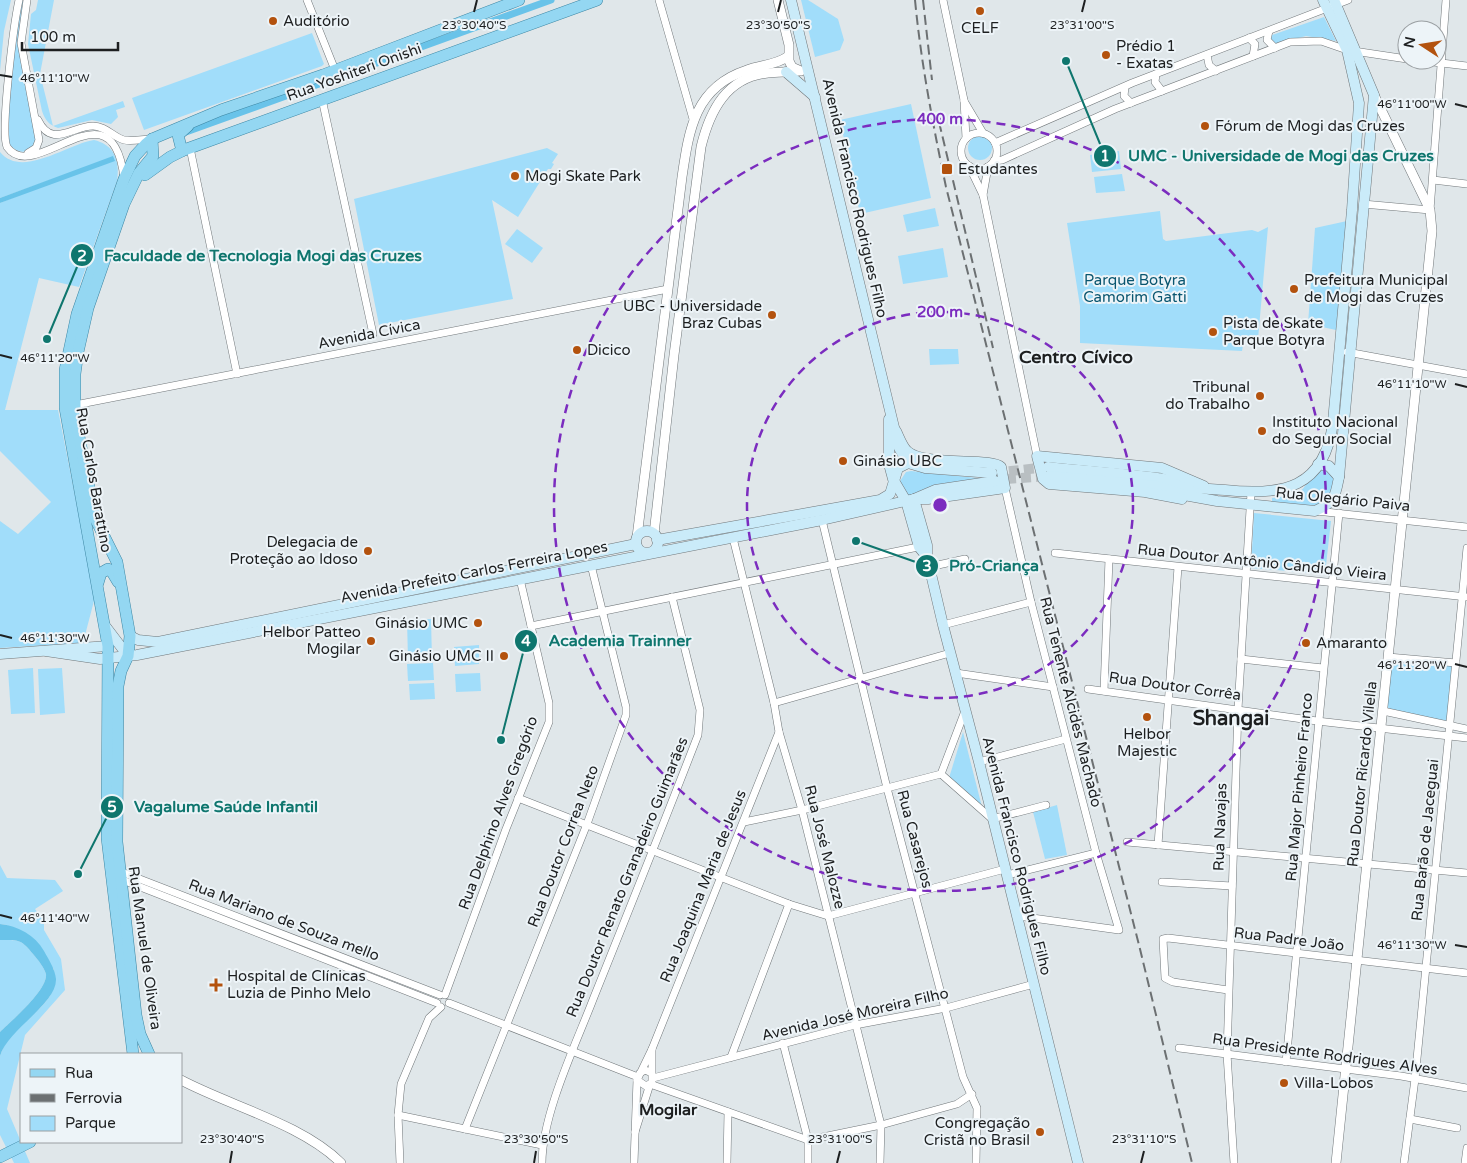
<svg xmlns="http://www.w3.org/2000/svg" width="1467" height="1163" font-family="'Varela Round',sans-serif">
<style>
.green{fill:#a1ddfa}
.water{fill:#69c3e9}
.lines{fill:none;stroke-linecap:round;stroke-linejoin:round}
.canal{stroke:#69c3e9;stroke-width:7}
.secondary-tunnel{stroke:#b9bfc2;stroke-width:10;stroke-dasharray:10 5;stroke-linecap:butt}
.minor-casing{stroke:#71777a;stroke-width:8}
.tertiary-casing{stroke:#71777a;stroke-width:10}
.secondary-casing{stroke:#71777a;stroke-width:11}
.primary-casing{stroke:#3c86a3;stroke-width:12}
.minor{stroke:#fff;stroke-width:7}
.tertiary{stroke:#fff;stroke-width:9}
.secondary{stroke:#caebf9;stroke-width:10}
.primary{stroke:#94d7f2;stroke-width:11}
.rail{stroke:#6c7072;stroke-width:2;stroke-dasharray:10 5;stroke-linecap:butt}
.ticks{fill:none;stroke:#1d1f20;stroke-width:2}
.ring{fill:none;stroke:#7b2cbf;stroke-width:2.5;stroke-dasharray:9 6}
.poi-dot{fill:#b3520e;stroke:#edf4f8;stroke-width:2}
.labels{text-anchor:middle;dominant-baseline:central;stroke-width:4;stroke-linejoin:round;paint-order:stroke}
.poi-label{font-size:15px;fill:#1d1f20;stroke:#edf4f8;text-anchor:start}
.street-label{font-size:15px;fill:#1d1f20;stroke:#edf4f8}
.park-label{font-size:15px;fill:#095670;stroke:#edf4f8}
.neighbourhood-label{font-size:16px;font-weight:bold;fill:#1d1f20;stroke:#edf4f8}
.quarter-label{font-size:18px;font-weight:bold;fill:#1d1f20;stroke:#edf4f8}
.district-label{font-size:20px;font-weight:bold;fill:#1d1f20;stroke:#edf4f8}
.ticks-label{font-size:12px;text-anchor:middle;fill:#1d1f20;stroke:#edf4f8;stroke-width:4;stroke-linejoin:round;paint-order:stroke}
.centre{fill:#7b2cbf;stroke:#edf4f8;stroke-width:2.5}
.ring-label{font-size:15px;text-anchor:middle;font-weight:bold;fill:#7b2cbf;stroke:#edf4f8;stroke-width:4;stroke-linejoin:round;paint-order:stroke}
.leader{fill:none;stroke:#0f766e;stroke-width:2}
.callout-dot{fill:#0f766e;stroke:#edf4f8;stroke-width:2}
.mark-label{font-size:15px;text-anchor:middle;font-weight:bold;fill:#fff}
.callout-label{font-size:16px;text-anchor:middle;font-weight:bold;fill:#0f766e;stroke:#edf4f8;stroke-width:4;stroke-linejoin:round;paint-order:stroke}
</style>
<rect width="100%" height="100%" fill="#e0e7ea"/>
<g class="green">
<polygon points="0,0 11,0 4,31 0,71"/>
<path d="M22 0H24L18 39 37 135 36 146C24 155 17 153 7 142L11 62Z"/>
<path d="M38 0H54L40 74 53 126 123 101 125 107 116 110 118 117 111 124 92 120 58 128C49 125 45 120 42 111L28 44 31 14 36 10Z"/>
<polygon points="801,0 808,0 838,19 844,40 840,50 815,57"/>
<polygon points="1324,17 1336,41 1306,36 1276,44 1271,43 1269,36"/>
<polygon points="312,33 324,64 322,66 144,130 132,98"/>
<polygon points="911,104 931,198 860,214 840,120"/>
<circle cx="980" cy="148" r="12"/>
<path d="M94 140C115 145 120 161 117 181L79 287 39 278 5 410H58L95 597 83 643 0 648V521L18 534 51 502 0 451V203L114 157 0 198V152C22 179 67 144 94 140Z"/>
<polygon points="547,148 558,154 552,163 554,164 551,169 548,169 518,217 492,200 513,299 379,325 354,199"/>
<polygon points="1119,151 1121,169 1092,172 1090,155"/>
<polygon points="1122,174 1125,191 1096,193 1094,177"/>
<polygon points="935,208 939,226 907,232 903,215"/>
<polygon points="1160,211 1163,239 1166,241 1252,230 1258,232 1268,227 1258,339 1244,339 1242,351 1080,343 1080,306 1067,223"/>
<polygon points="1347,221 1336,330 1308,324 1315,228"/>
<polygon points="517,229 543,248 532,263 505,244"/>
<polygon points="943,248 948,277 903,284 898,256"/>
<polygon points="929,349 958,349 959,364 930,365"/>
<path d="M1319 468 1330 470 1335 481C1334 485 1334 492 1332 496 1322 512 1287 505 1272 503V498C1308 494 1297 493 1319 468Z"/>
<polygon points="911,471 987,479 925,490 907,496 900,481 906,472"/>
<polygon points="1254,513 1331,521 1325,574 1251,568"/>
<polygon points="431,619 432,659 408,660 407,620"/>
<polygon points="479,645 479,664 455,666 454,647"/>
<polygon points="433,663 434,680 408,681 407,664"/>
<polygon points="1392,663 1453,666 1447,722 1397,713 1387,707"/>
<polygon points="33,668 35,713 11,714 8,670"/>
<polygon points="62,668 65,713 40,715 38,669"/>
<polygon points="480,673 481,691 456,692 455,674"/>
<polygon points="434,683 435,699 410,700 409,684"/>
<polygon points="963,732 982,807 949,778"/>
<polygon points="1057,805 1067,855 1045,859 1033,812"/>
<path d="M0 865 7 878 55 880 63 891 35 909 44 921V930L61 959 65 990 25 1035 7 1109 30 1163H14L0 1135V1056C8 1030 36 1017 50 996 54 990 53 976 54 969L7 925 0 924Z"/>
<path d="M0 940C19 940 21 939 33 954 38 960 44 967 46 974 48 990 11 1021 0 1032Z"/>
</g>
<g class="water">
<polygon points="113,156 115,161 0,203 0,198"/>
<path d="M0 924C18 926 35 935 44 951 49 960 55 969 56 979 57 1004 8 1029 0 1056V1032C11 1021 48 990 46 974 44 967 38 960 33 954 21 939 19 940 0 940Z"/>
</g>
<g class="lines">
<polyline class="canal" points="186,132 551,0"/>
<g class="secondary-tunnel">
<polyline points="994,473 1047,467"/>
<polyline points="1006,479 1049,476"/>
</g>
<g class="minor-casing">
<g id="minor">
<path d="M19 0C14 23 0 131 7 147 35 187 112 78 124 178"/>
<polyline points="27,0 21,43 39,140 36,148 28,153"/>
<polyline points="307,0 335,70"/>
<polyline points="659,0 693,119"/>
<polyline points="943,0 964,100 966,138"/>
<polyline points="1269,31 1267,40 1275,48"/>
<polyline points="1249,38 1255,44 1253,56"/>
<polyline points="1207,55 1209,65 1216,71"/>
<polyline points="1416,60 1467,66"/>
<polyline points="1156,74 1155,82 1162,91"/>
<polyline points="1125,87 1124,96 1131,103"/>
<polyline points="322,99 373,334"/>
<polyline points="964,101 983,133"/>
<path d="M38 120C52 149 72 126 93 126 106 126 113 137 124 140 132 142 143 139 151 139"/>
<circle cx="979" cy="151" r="18"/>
<polyline points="995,143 1132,83 1348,0"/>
<polyline points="190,148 237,374"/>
<polyline points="994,161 1002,160 1115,109 1290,42 1321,41 1347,50 1407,59"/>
<polyline points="969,166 983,195 1037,456"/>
<polyline points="1433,180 1467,184"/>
<polyline points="983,195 988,167"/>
<polyline points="1363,204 1430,210 1446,0"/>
<polyline points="1347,352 1467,374"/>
<polyline points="75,405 668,289"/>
<polyline points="1005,488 1031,602 1096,853 1119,930 1018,916"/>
<polyline points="1316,511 1467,527"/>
<polyline points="822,520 887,788 963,1077 977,1108 976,1163"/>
<polyline points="733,538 774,703 779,732 802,810 881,1125 880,1163"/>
<polyline points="1055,553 1467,597"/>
<polyline points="929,567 965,559"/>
<polyline points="943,625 1031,602"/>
<polyline points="531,626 923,546"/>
<polyline points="1388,657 1456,663"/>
<polyline points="1241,659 1323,668"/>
<polyline points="956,673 1053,687"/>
<polyline points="1088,689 1317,721 1467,738"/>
<polyline points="1104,691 1109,559"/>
<polyline points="774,703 950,653"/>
<polyline points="1383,711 1467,729"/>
<polyline points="979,762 1066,739"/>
<polyline points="941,774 992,819 1046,805"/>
<polyline points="941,774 965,711"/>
<polyline points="518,798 789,904 828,916 1005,869"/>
<polyline points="744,822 802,810 941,774"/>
<polyline points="1127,842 1467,873"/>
<polyline points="1158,845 1178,567"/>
<polyline points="119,871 440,995"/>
<polyline points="1007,875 1096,853"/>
<polyline points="120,879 437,1003"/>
<polyline points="1162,882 1232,886"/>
<polyline points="1228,990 1173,982 1165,978 1163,939 1168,938 1467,973"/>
<polyline points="445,995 506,829 549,722 549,703 520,579"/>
<polyline points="449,1003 638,1077"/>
<polyline points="783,1043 808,1140 808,1163"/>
<polyline points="1179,1048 1401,1076 1467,1088"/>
<polyline points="652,1049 779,732"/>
<polyline points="731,1057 789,904"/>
<polyline points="1286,1062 1339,513"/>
<polyline points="640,1073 645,1070 652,1073 652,1083 646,1086 637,1080 652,1049 652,1073"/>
<polyline points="653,1078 855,1025 946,1008 1034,984"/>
<polyline points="398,1115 542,1145"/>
<polyline points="1410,1119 1457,1128"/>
<polyline points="465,1129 587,824 626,715 626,707 591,565"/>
<polyline points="635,1132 650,1084 808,1140 881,1125 957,1104 972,1094"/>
<polyline points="400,1163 398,1115 401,1084 429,1018 441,1007"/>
<path d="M542 1163C542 1114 576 1044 594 997 629 910 664 823 698 735L700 710 672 597"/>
<polyline points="634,1163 637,1080"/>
<polyline points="727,1163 728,1112"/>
<polyline points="1234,1163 1227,1054 1238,709 1251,493"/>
<polyline points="1404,1163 1415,1079 1467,548"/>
<polyline points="1465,1163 1467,1148"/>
</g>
</g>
<g class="tertiary-casing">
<g id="tertiary">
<polyline points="778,0 789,45 789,61 792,67 801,71"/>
<path d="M654 534 674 355 701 147C710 110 727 77 768 73 778 72 789 72 799 71"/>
<path d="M637 537 682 177C689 129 695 87 747 70 760 65 776 65 787 57"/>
<path d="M181 1080C230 1106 302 1124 341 1163"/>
<polyline points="1336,1163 1432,231 1430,210 1374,95"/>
</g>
</g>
<g class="secondary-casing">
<g id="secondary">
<polyline points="791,0 899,448 908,463"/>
<polyline points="786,72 815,97"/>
<polyline points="889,419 889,464 893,479 906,501 919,547 927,557"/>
<path d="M896 431C899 437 902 446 907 451 925 467 991 457 1001 467L1005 488 928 499H914L927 545V557L943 625 979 762 1078 1163"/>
<polyline points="1318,464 1329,466 1339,477"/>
<path d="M1048 467C1084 471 1121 473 1158 478 1169 479 1179 485 1190 487 1201 489 1213 489 1225 490 1282 496 1325 489 1333 422L1352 210 1359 103 1347 50 1323 0"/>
<path d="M1049 476 1157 486 1184 495 1217 501 1315 511C1335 502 1335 498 1339 477L1374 95 1334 0"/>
<polyline points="1182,499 1145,492 1049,484 1043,479 1037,456 1162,468 1204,486"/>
<circle cx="647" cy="542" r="11"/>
<polyline points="657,540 880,500 890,494 898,468 908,463 925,468 992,473"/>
<polyline points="106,627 128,656"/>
<polyline points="130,636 138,640 158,642 636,544"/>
<polyline points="46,651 100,659 137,655 822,520 914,499 935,490 995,481"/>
<polyline points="0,654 108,646"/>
</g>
</g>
<g class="primary-casing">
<g id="primary">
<polyline points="182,151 178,135 188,126"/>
<polyline points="145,175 170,157 184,150 597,0"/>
<polyline points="98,583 101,573 108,569 112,572 118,582"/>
<polyline points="133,1054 107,838 108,646 65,408 65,370 77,314 124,179 135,156 146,144 152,139 221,110 323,75 519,0"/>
<polyline points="149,1054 140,1034 136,1015 117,842 118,686 121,671 128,656 130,636 117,562 95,518 75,416 75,374 78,352 88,308 124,204 139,173 153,156 152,139"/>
<polyline points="0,1157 30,1142"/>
</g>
</g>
<use href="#minor" class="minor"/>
<use href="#tertiary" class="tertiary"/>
<use href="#secondary" class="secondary"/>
<use href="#primary" class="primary"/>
<g class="rail">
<path d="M915 0C921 63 933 125 946 187L1139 945 1192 1163"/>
<polyline points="923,0 932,80"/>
<polyline points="939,122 993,348"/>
</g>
</g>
<path class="ticks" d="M474 12 477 0M778 12 781 0M1082 12 1085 0M0 75 12 77M1455 104 1467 107M0 355 12 358M1455 384 1467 387M0 635 12 638M1455 664 1467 667M0 915 12 918M1455 945 1467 947M230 1163 232 1151M534 1163 536 1151M837 1163 840 1151M1141 1163 1144 1151"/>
<g class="ring">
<circle cx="940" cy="505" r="193"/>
<circle cx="940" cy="505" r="386"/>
</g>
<g class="poi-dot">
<circle cx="980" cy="11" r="5"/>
<circle cx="273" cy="21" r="5"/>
<circle cx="1106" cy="55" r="5"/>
<circle cx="1205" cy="126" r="5"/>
<rect x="941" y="163" width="12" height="12" rx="2.5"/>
<circle cx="515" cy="176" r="5"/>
<circle cx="1294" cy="289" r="5"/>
<circle cx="772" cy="315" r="5"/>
<circle cx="1213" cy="332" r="5"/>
<circle cx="577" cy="350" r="5"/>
<circle cx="1260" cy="396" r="5"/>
<circle cx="1262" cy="431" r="5"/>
<circle cx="843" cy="461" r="5"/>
<circle cx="368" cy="551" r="5"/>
<circle cx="478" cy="623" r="5"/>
<circle cx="371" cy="641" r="5"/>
<circle cx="1306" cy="643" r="5"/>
<circle cx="504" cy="656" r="5"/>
<circle cx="1147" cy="717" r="5"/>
<path d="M213.5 977.5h5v5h5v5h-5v5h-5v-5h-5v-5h5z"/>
<circle cx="1284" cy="1083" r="5"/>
<circle cx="1040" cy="1132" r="5"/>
</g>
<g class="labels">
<g class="poi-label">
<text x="283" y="21">Auditório</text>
<text x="980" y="28" text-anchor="middle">CELF</text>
<text x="1116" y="46">Prédio 1<tspan x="1116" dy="17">- Exatas</tspan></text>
<text x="1215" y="126">Fórum de Mogi das Cruzes</text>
<text x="958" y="169">Estudantes</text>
<text x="525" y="176">Mogi Skate Park</text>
<text x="1304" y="280">Prefeitura Municipal<tspan x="1304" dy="17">de Mogi das Cruzes</tspan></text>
<text x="762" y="306" text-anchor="end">UBC - Universidade<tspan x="762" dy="17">Braz Cubas</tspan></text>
<text x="1223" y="323">Pista de Skate<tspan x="1223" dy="17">Parque Botyra</tspan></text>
<text x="587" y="350">Dicico</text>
<text x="1250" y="387" text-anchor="end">Tribunal<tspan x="1250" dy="17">do Trabalho</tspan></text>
<text x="1272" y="422">Instituto Nacional<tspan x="1272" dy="17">do Seguro Social</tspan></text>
<text x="853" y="461">Ginásio UBC</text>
<text x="358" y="542" text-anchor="end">Delegacia de<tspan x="358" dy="17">Proteção ao Idoso</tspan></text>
<text x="468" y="623" text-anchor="end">Ginásio UMC</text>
<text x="361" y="632" text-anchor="end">Helbor Patteo<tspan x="361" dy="17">Mogilar</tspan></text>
<text x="1316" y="643">Amaranto</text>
<text x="494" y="656" text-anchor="end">Ginásio UMC II</text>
<text x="1147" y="734" text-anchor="middle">Helbor<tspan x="1147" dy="17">Majestic</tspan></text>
<text x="227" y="976">Hospital de Clínicas<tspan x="227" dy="17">Luzia de Pinho Melo</tspan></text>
<text x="1294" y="1083">Villa-Lobos</text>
<text x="1030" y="1123" text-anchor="end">Congregação<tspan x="1030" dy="17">Cristã no Brasil</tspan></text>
</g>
<g class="street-label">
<text transform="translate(354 72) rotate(-20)">Rua Yoshiteri Onishi</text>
<text transform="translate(855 198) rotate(77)">Avenida Francisco Rodrigues Filho</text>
<text transform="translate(369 334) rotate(-11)">Avenida Cívica</text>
<text transform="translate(94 480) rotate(80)">Rua Carlos Barattino</text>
<text transform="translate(1343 499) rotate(6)">Rua Olegário Paiva</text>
<text transform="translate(1262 562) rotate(6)">Rua Doutor Antônio Cândido Vieira</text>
<text transform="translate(474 572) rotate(-11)">Avenida Prefeito Carlos Ferreira Lopes</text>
<text transform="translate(1175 686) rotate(8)">Rua Doutor Corrêa</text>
<text transform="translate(1071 702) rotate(76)">Rua Tenente Alcides Machado</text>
<text transform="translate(1362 774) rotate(-84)">Rua Doutor Ricardo Vilella</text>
<text transform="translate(1299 787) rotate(-85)">Rua Major Pinheiro Franco</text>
<text transform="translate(498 813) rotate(-70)">Rua Delphino Alves Gregório</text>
<text transform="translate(1220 827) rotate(-88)">Rua Navajas</text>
<text transform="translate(915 839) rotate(75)">Rua Casarejos</text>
<text transform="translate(1425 840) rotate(-84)">Rua Barão de Jaceguai</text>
<text transform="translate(563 846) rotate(-69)">Rua Doutor Correa Neto</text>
<text transform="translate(825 847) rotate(76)">Rua José Malozze</text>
<text transform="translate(1017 856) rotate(76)">Avenida Francisco Rodrigues Filho</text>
<text transform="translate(627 877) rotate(-68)">Rua Doutor Renato Granadeiro Guimarães</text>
<text transform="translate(703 886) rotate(-68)">Rua Joaquina Maria de Jesus</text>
<text transform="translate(284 920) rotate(21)">Rua Mariano de Souza mello</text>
<text transform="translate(1289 939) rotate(7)">Rua Padre João</text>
<text transform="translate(145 948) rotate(82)">Rua Manuel de Oliveira</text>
<text transform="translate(855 1014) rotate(-13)">Avenida José Moreira Filho</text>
<text transform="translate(1325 1054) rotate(8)">Rua Presidente Rodrigues Alves</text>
</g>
<g class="park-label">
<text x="1135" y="280">Parque Botyra<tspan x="1135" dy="17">Camorim Gatti</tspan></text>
</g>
<g class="neighbourhood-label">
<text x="668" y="1110">Mogilar</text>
</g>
<g class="quarter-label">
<text x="1076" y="357">Centro Cívico</text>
</g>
<g class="district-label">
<text x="1231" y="719">Shangai</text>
</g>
</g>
<g class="ticks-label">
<text x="474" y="29">23°30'40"S</text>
<text x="778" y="29">23°30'50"S</text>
<text x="1082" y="29">23°31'00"S</text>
<text x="55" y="82">46°11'10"W</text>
<text x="1412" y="108">46°11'00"W</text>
<text x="55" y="362">46°11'20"W</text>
<text x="1412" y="388">46°11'10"W</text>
<text x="55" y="642">46°11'30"W</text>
<text x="1412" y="669">46°11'20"W</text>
<text x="55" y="922">46°11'40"W</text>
<text x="1412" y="949">46°11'30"W</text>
<text x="232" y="1143">23°30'40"S</text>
<text x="536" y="1143">23°30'50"S</text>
<text x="840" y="1143">23°31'00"S</text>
<text x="1144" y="1143">23°31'10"S</text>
</g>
<circle cx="940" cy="505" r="8" class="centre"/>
<g class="ring-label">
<text x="940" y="124">400 m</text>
<text x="940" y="317">200 m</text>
</g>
<path class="leader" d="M1066 61L1105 156M47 339L82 255M856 541L927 566M501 740L526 641M78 874L112 807"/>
<g class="callout-dot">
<circle cx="1066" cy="61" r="5"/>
<circle cx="47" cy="339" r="5"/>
<circle cx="856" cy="541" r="5"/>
<circle cx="501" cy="740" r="5"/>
<circle cx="78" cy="874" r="5"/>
<circle cx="1105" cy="156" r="12"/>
<circle cx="82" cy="255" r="12"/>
<circle cx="927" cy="566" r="12"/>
<circle cx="526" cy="641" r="12"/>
<circle cx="112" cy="807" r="12"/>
</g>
<g class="mark-label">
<text x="1105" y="161">1</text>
<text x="82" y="261">2</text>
<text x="927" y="571">3</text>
<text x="526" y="646">4</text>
<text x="112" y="812">5</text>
</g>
<g class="callout-label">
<text x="1281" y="161">UMC - Universidade de Mogi das Cruzes</text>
<text x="263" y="261">Faculdade de Tecnologia Mogi das Cruzes</text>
<text x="994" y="571">Pró-Criança</text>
<text x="620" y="646">Academia Trainner</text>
<text x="226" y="812">Vagalume Saúde Infantil</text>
</g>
<rect x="20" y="1053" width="162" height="90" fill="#edf4f8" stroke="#9a9fa2"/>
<rect x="30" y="1069" width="25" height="8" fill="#94d7f2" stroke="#9a9fa2"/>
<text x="65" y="1078" font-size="15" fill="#1d1f20">Rua</text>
<rect x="30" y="1094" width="25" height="8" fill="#6c7072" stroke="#9a9fa2"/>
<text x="65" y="1103" font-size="15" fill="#1d1f20">Ferrovia</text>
<rect x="30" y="1116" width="25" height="15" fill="#a1ddfa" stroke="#9a9fa2"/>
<text x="65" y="1128" font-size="15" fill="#1d1f20">Parque</text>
<g transform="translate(1422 45) rotate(282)"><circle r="24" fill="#edf4f8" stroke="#9a9fa2"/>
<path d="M0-4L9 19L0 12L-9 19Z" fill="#b3520e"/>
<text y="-8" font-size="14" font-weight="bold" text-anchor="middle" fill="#1d1f20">N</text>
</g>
<path d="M22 42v8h96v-8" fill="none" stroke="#1d1f20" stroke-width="2.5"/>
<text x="30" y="42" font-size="15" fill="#1d1f20" stroke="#edf4f8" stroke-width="4" paint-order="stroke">100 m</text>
</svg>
